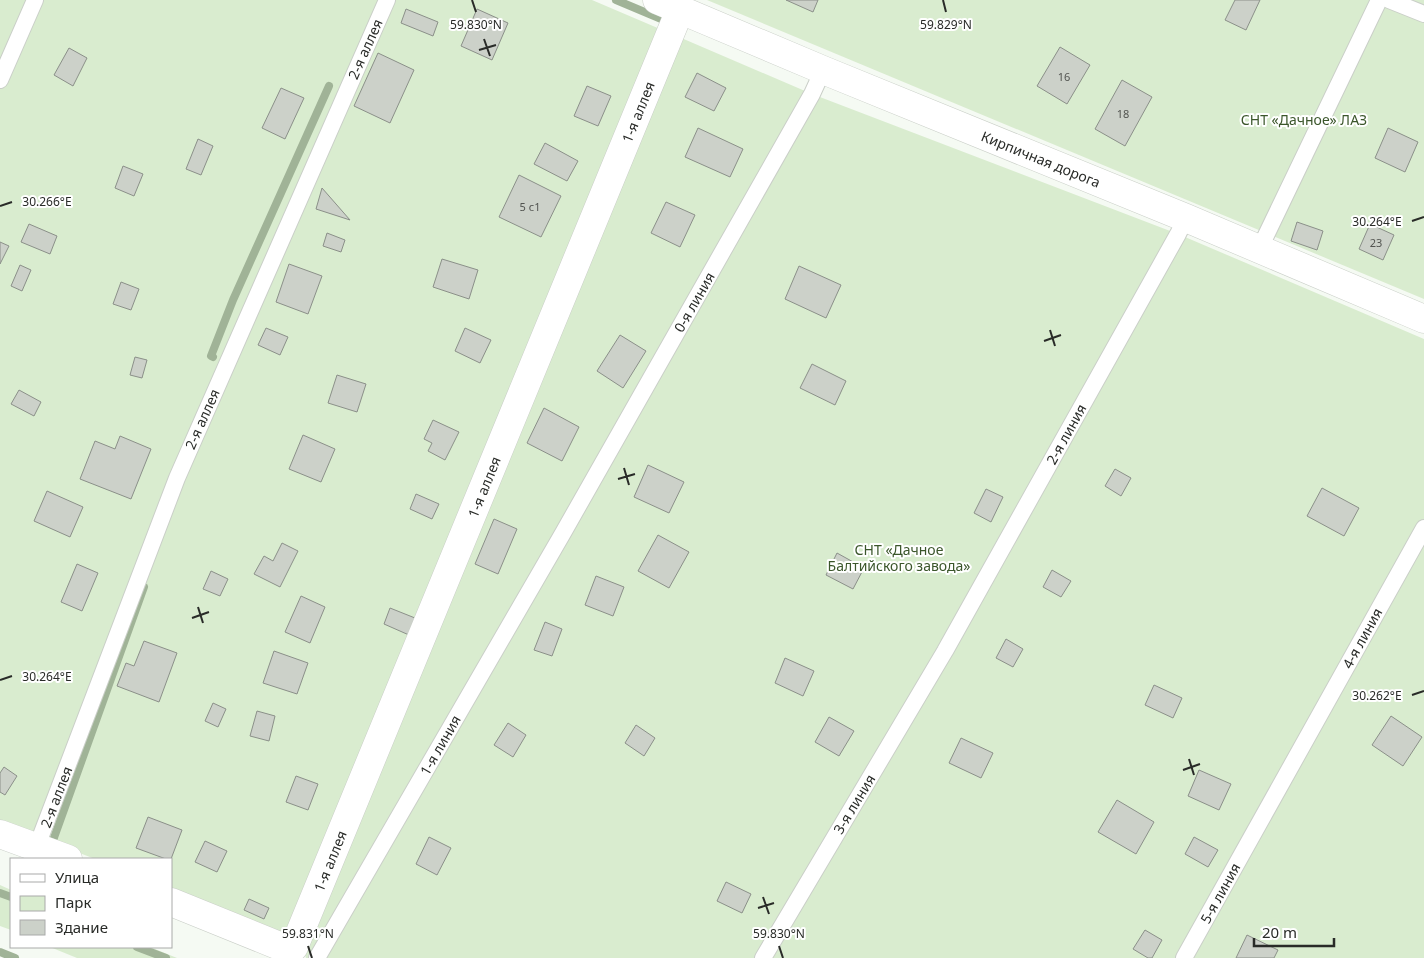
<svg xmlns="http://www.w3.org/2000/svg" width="1424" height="958" font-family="'Noto Sans',sans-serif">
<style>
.green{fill:#d9eccf}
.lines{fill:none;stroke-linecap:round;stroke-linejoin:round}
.stream{stroke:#a0b397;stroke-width:8}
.building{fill:#ccd1c9;stroke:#8b9089}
.lane-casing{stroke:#cacfc8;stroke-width:18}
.street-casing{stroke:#cacfc8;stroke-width:29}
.lane{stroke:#fff;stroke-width:16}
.street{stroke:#fff;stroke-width:28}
.ticks{fill:none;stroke:#292b28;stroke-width:2}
.labels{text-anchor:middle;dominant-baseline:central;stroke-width:4;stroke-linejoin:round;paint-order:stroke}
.number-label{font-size:11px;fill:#525450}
.street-label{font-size:14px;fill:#292b28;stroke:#fff}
.park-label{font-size:14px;fill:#3b562b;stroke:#fff}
.ticks-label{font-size:12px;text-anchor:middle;fill:#292b28;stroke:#fff;stroke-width:4;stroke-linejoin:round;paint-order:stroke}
</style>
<rect width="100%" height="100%" fill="#f5faf3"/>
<g class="green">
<polygon points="0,0 592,0 660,29 288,939 171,891 171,859 95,859 0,822"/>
<polygon points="707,0 1424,0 1424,299"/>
<polygon points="679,37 812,94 1178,234 1424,339 1424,958 306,958 304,951"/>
<polygon points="0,885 11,890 11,930 0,926"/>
<polygon points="50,947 150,947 177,958 77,958"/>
</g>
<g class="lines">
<g class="stream">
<polyline points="616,0 666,21"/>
<polyline points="213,357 211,356 233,300 329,86"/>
<polyline points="51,846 144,587"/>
<polyline points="0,893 11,897"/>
<polyline points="137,947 166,958"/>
<polyline points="0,952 15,958"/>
</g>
</g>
<g class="building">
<polygon points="786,0 818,0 813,12"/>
<polygon points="1235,0 1260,0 1246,30 1225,20"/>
<polygon points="406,9 438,22 433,36 401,23"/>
<polygon points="477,9 508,23 492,60 461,46"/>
<polygon points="1060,47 1090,65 1067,104 1037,86"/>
<polygon points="69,48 87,58 73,86 54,75"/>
<polygon points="378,53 414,70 390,123 354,106"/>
<polygon points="697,73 726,88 714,111 685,97"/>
<polygon points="1122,80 1152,97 1125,146 1095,129"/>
<polygon points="587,86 611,96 598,126 574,116"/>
<polygon points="281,88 304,98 285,139 262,128"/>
<polygon points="698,128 743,149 730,177 685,157"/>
<polygon points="1388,128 1418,142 1405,172 1375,158"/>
<polygon points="198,139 213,146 201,175 186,169"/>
<polygon points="545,143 578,161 567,181 534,164"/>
<polygon points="123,166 143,174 134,196 115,188"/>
<polygon points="519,175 561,196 541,237 499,217"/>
<polygon points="322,188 350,220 316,209"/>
<polygon points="666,202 695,215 680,247 651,233"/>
<polygon points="1297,222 1323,231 1317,250 1291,241"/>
<polygon points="29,224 57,236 50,254 21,242"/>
<polygon points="1370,224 1394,235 1383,260 1359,249"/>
<polygon points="327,233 345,240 341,252 323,246"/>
<polygon points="0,242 9,246 0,264"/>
<polygon points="442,259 478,270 469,299 433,287"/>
<polygon points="289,264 322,276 308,314 276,302"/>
<polygon points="20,265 31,270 22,291 11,286"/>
<polygon points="799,266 841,285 826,318 785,299"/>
<polygon points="121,282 139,289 131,310 113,304"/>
<polygon points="266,328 288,337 280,355 258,345"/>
<polygon points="465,328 491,340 480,363 455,351"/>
<polygon points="620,335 646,351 623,388 597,371"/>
<polygon points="135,357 147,360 142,378 130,375"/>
<polygon points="812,364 846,381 835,405 800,388"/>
<polygon points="337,375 366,384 357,412 328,403"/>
<polygon points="19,390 41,402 34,416 11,404"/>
<polygon points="544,408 579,427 562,461 527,443"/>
<polygon points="433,420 459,432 445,460 428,451 432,443 424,439"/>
<polygon points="303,435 335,449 321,482 289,469"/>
<polygon points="120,436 151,449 131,499 80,479 95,441 115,449"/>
<polygon points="648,465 684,482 669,513 634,497"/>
<polygon points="1115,469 1131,478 1121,496 1105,486"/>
<polygon points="1322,488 1359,508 1344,536 1307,516"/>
<polygon points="986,489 1003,497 991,522 974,513"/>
<polygon points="47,491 83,507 70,537 34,521"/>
<polygon points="416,494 439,504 432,519 410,509"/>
<polygon points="494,519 517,529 498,574 475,564"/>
<polygon points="658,535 689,552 669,588 638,571"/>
<polygon points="282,543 298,551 280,587 254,574 264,556 273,561"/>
<polygon points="837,553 864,568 853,589 826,575"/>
<polygon points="77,564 98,573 82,611 61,602"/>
<polygon points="1052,570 1071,581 1061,597 1043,587"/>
<polygon points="211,571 228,579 220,596 203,589"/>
<polygon points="596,576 624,587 613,616 585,605"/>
<polygon points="301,596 325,607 310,643 285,632"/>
<polygon points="390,608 415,618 409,635 384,624"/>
<polygon points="545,622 562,629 552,656 534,650"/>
<polygon points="1006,639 1023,649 1013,667 996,658"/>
<polygon points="144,641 177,653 159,702 117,686 126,663 134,666"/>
<polygon points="274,651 308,663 297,694 263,683"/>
<polygon points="785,658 814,671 803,696 775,683"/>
<polygon points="1154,685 1182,698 1173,718 1145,705"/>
<polygon points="213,703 226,709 218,727 205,721"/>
<polygon points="257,711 275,716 269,741 250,736"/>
<polygon points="1391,716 1422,737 1403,766 1372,745"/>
<polygon points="829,717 854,731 839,756 815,742"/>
<polygon points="508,723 526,735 513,757 494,745"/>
<polygon points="636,725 655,738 644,756 625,743"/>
<polygon points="961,738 993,753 981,778 949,763"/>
<polygon points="4,767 17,776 5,795 0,792 0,773"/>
<polygon points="1199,770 1231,784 1219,810 1188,796"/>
<polygon points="296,776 318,784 308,810 286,802"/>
<polygon points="1117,800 1154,822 1136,854 1098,832"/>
<polygon points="148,817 182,830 171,859 166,859 136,848"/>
<polygon points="429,837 451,848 437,875 416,864"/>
<polygon points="1194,837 1218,850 1208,867 1185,854"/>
<polygon points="205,841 227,851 217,872 195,862"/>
<polygon points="726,882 751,894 742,913 717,901"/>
<polygon points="249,899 269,908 264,919 244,910"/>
<polygon points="1145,930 1162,940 1152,958 1148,958 1133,949"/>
<polygon points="1247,935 1278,950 1274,958 1236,958"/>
</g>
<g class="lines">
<g class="lane-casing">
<g id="lane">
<polyline points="1389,0 1424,14"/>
<polyline points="0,80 35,0"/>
<polyline points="1259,250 1379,0"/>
<polyline points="37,846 177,478 387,0"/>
<polyline points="317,958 563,533 812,94 823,70"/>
<polyline points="763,958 945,651 1178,234 1186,218"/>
<polyline points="1184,958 1424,528"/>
</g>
</g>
<g class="street-casing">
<g id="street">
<polyline points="657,0 823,70 1186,218 1424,319"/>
<polyline points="0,834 68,859"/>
<polyline points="171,902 277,945 294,947 680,10"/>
</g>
</g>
<use href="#lane" class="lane"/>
<use href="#street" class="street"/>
</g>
<path class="ticks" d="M472 0 476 12M943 0 946 12M484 39 490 56M479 50 496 45M0 206 12 202M1412 221 1424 217M1050 330 1055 346M1044 341 1061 335M624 468 629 485M618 479 635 474M198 607 203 623M192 618 209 612M0 680 12 676M1412 695 1424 691M1189 759 1194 775M1183 770 1200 764M763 897 769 914M758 908 774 903M308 946 312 958M779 946 783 958"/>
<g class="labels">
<g class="number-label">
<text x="1064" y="76">16</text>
<text x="1123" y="113">18</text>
<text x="530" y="206">5 с1</text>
<text x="1376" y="242">23</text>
</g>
<g class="street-label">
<text transform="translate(365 49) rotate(-66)">2-я аллея</text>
<text transform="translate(638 112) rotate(-68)">1-я аллея</text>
<text transform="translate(1041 159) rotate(22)">Кирпичная дорога</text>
<text transform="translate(694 302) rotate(-60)">0-я линия</text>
<text transform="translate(202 419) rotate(-66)">2-я аллея</text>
<text transform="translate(1066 434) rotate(-61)">2-я линия</text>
<text transform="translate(484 487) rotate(-68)">1-я аллея</text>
<text transform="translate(1362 638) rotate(-61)">4-я линия</text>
<text transform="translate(440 745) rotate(-60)">1-я линия</text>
<text transform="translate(56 797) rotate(-69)">2-я аллея</text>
<text transform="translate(854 804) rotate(-59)">3-я линия</text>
<text transform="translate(330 861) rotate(-68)">1-я аллея</text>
<text transform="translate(1220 893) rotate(-61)">5-я линия</text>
</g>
<g class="park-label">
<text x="1304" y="119">СНТ «Дачное» ЛАЗ</text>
<text x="899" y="549">СНТ «Дачное<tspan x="899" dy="16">Балтийского завода»</tspan></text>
</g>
</g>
<g class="ticks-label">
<text x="476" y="29">59.830°N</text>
<text x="946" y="29">59.829°N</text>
<text x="47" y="206">30.266°E</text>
<text x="1377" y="226">30.264°E</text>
<text x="47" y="681">30.264°E</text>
<text x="1377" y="700">30.262°E</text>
<text x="308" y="938">59.831°N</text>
<text x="779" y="938">59.830°N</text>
</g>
<rect x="10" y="858" width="162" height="90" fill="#ffffff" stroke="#a9aaa9"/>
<rect x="20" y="874" width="25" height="8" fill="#ffffff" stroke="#a9aaa9"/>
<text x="55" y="883" font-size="15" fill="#292b28">Улица</text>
<rect x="20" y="896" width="25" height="15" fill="#d9eccf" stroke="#a9aaa9"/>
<text x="55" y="908" font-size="15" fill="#292b28">Парк</text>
<rect x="20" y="920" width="25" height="15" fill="#ccd1c9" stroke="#a9aaa9"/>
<text x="55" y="933" font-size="15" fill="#292b28">Здание</text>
<path d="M1254 938v8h80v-8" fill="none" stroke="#292b28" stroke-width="2.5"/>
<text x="1262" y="938" font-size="15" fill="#292b28" stroke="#ffffff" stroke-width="4" paint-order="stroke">20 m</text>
</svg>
